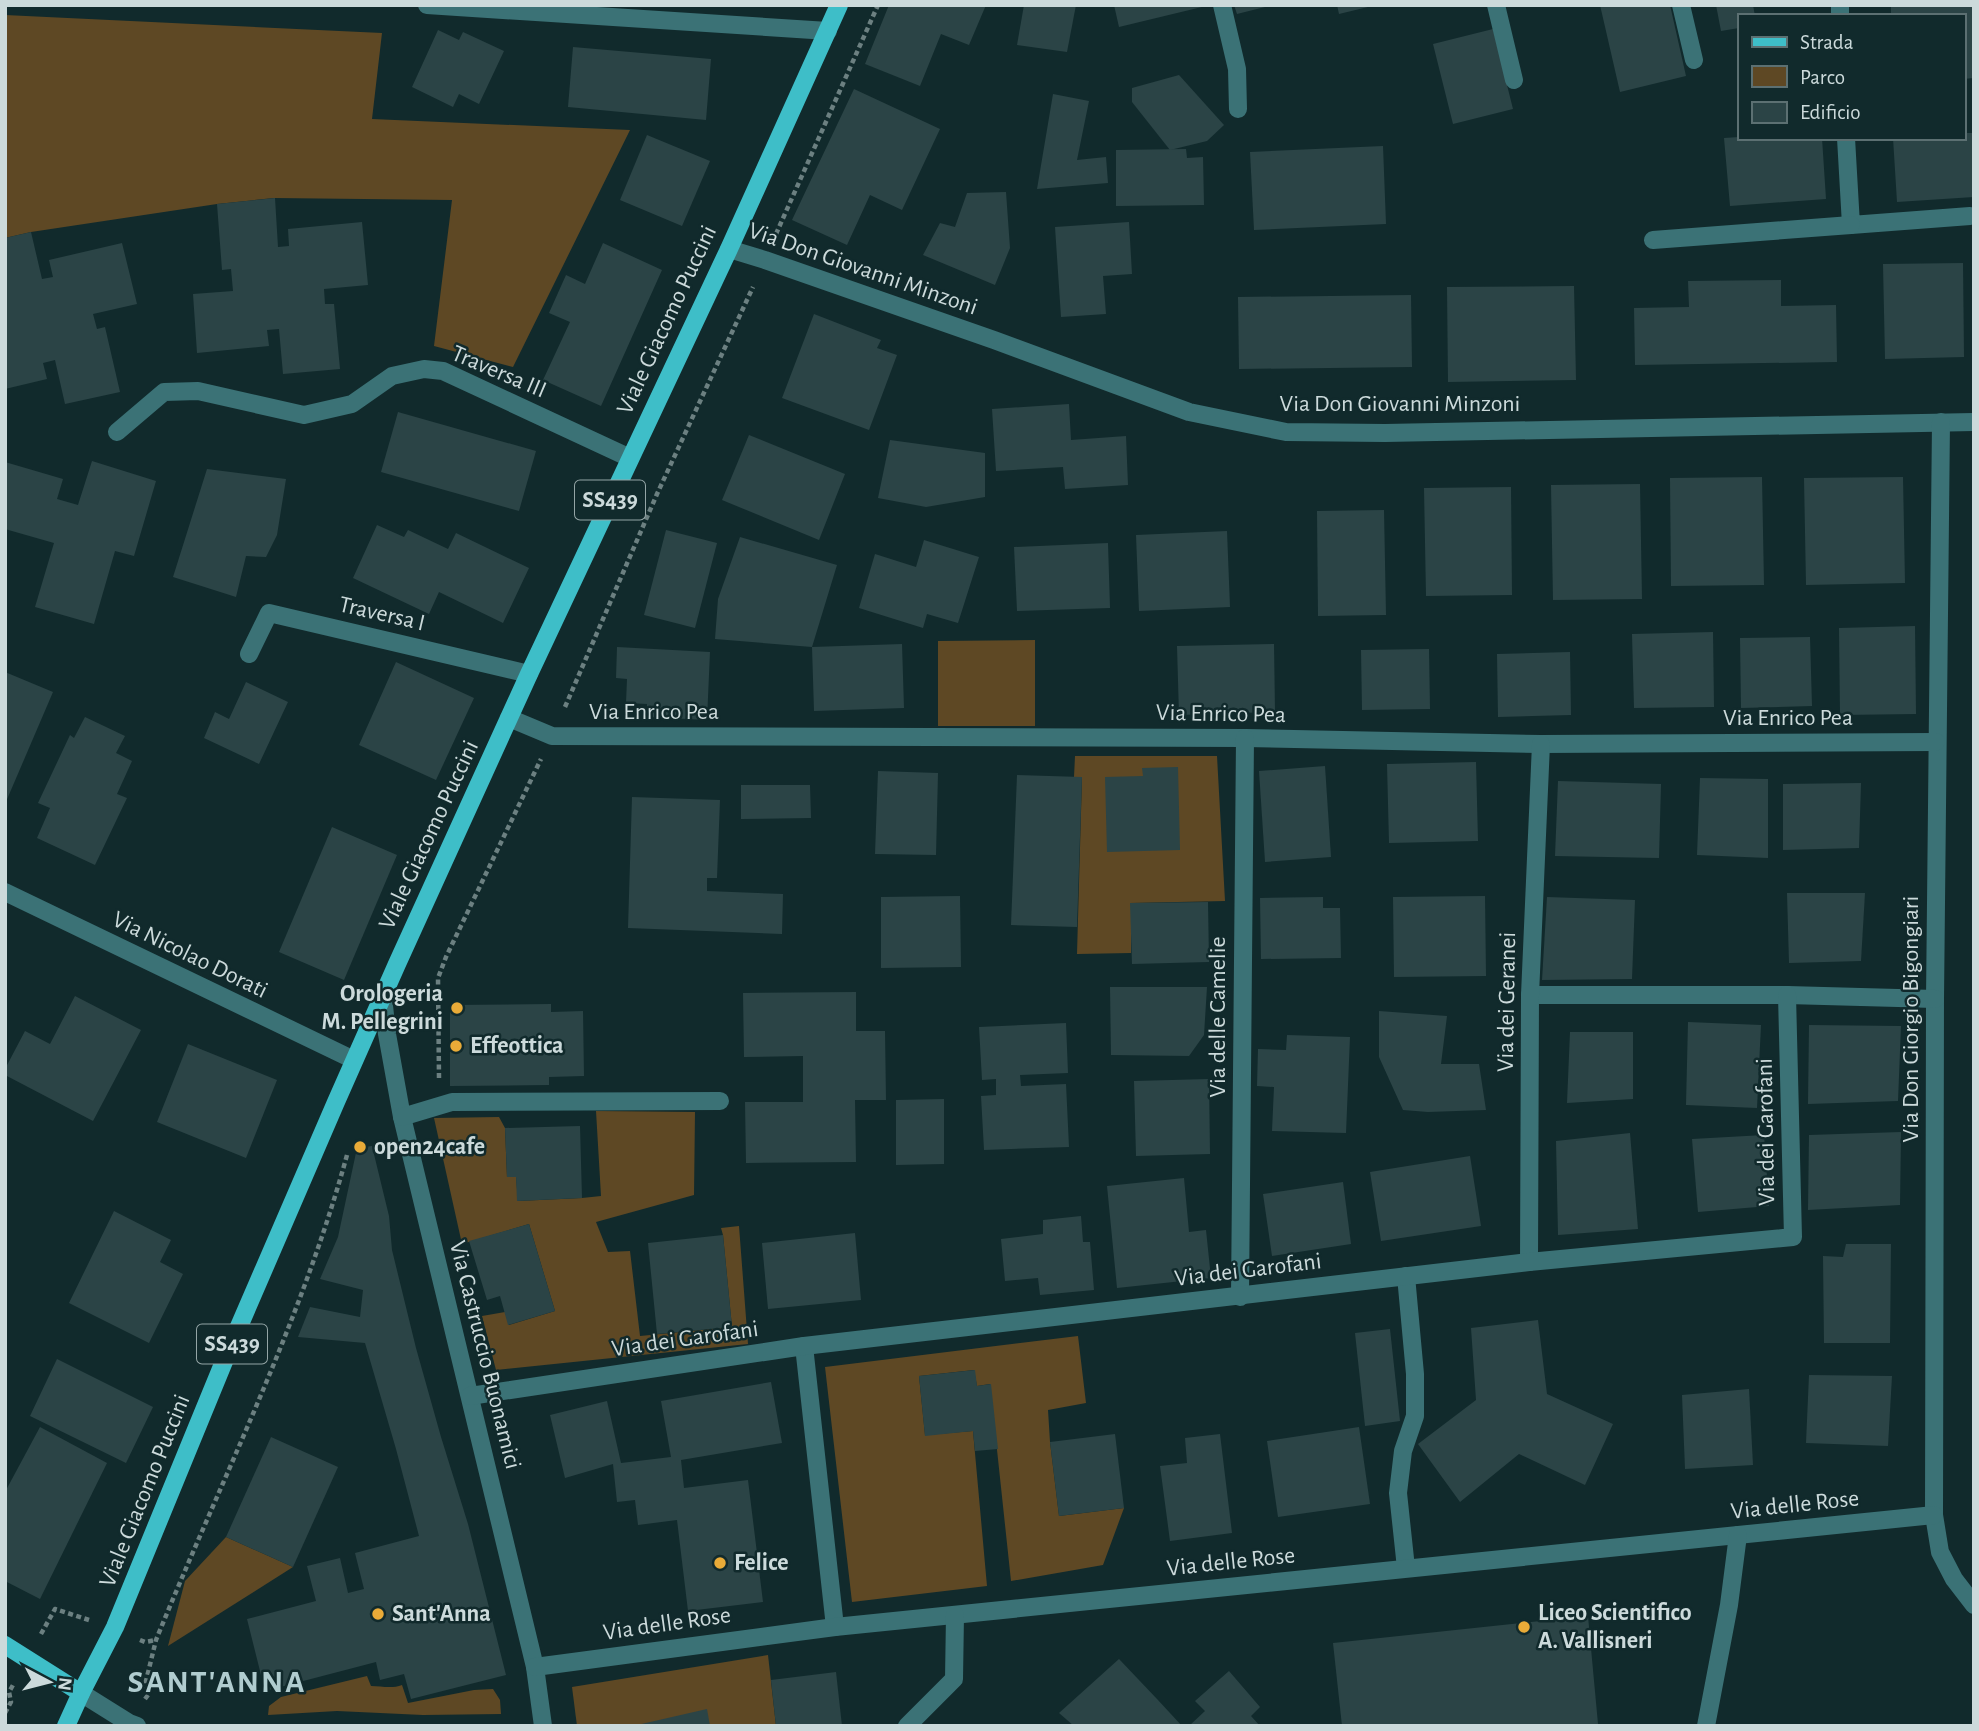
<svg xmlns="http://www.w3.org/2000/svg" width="1979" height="1731" font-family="'Alegreya Sans',sans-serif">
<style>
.green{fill:#5e4824}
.building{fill:#2b4446}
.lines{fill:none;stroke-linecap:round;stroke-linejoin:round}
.path{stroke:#6c8081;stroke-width:4.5;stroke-dasharray:5 3.5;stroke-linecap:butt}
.minor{stroke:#3b7276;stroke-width:18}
.major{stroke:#3ebec8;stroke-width:18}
.poi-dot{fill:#e9ab38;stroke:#112a2c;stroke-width:2.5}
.labels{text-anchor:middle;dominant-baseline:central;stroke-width:5;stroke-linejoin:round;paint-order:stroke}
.shield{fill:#112a2c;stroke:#94a5a6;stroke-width:2}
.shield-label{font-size:23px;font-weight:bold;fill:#ccdadb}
.street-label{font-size:24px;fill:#ccdadb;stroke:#112a2c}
.poi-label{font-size:24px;font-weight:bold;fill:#ccdadb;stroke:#112a2c;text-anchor:start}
.district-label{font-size:32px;font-weight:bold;letter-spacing:2px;fill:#b0cccf;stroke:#112a2c}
</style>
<rect width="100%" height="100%" fill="#112a2c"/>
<g class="green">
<polygon points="5,15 382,33 372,119 630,130 513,367 434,346 452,200 274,198 217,204 31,232 5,238"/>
<polygon points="1035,640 1035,726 938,726 938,641"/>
<polygon points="1075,756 1217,756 1225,901 1131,903 1131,953 1077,954 1082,777 1074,777"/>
<polygon points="596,1111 695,1112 694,1195 596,1222 608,1252 630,1251 640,1336 732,1327 723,1235 721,1228 739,1226 748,1344 496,1370 482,1316 505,1312 509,1325 555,1311 529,1224 462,1244 434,1118 499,1117 505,1128 507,1177 516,1177 518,1201 582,1198 601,1196"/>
<polygon points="1078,1336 1086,1403 1048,1410 1050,1442 1059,1516 1124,1508 1103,1565 1011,1581 990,1384 977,1386 974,1370 919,1376 925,1435 973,1431 987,1586 852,1602 825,1367"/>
<polygon points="226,1537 293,1567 168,1646 185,1581"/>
<polygon points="768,1655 776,1726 577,1726 572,1687"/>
<path d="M367 1676 371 1686C381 1686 392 1689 402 1685L408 1703 474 1690 493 1689 500 1700 501 1714 423 1715 337 1711 268 1715 269 1706 281 1697Z"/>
</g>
<g class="building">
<polygon points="889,5 986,5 969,45 941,34 920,86 865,64"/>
<polygon points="1024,5 1076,5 1067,52 1017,45"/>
<polygon points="1114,5 1206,5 1206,6 1119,27"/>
<polygon points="1234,5 1269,5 1269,6 1237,14"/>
<polygon points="1337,5 1372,5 1372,6 1339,14"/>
<polygon points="1600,5 1670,5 1686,76 1620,92"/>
<polygon points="1716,5 1753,5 1755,16 1739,16 1739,28 1721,31"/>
<polygon points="1891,5 1972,5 1974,78 1963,79 1963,16 1891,16"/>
<polygon points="1493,29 1513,109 1453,124 1433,44"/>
<polygon points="438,30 459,40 463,32 504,51 479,104 459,94 453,107 412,87"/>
<polygon points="573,47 711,59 706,120 568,107"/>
<polygon points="1179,75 1224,125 1207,141 1170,150 1132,102 1132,88"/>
<polygon points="854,89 940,129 902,210 870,195 847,245 792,220"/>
<polygon points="1053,94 1089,101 1077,160 1106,157 1108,183 1037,189"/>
<polygon points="1963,133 1974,133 1974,197 1897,202 1893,138 1963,138"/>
<polygon points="647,135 710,161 682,226 620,200"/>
<polygon points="1739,137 1739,138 1822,138 1826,199 1730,206 1724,138"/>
<polygon points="1383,146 1386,224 1254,230 1250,152"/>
<polygon points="1186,149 1187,158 1203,157 1204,205 1116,206 1116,150"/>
<polygon points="1006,192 1010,248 995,285 923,255 940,223 955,227 967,193"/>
<polygon points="275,198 278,247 289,246 288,229 362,222 368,285 324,289 325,304 334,304 340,369 283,374 279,329 267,330 269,346 197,353 193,294 233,291 231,269 222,270 217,204"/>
<polygon points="1129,222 1132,274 1103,276 1106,314 1061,317 1055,227"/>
<polygon points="31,232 42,279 53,277 49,260 122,243 137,304 93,314 97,329 105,327 120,392 65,404 55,360 43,363 47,379 5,389 5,238"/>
<polygon points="603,243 662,270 601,406 543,380 570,322 549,313 566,275 585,284"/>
<polygon points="1963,263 1964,357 1885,359 1883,264"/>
<polygon points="1781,280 1781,306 1836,305 1837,362 1635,365 1634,308 1689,307 1688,281"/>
<polygon points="1574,286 1576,380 1448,382 1447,287"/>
<polygon points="1411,295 1412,367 1239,369 1238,297"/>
<polygon points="814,314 881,340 877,348 897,355 869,430 782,398"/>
<polygon points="1069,404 1071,440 1126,436 1128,485 1065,489 1063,467 996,471 992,409"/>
<polygon points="398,412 536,451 519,511 381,472"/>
<polygon points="749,435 845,474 819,540 722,500"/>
<polygon points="890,440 985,453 985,497 926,507 878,498"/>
<polygon points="92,461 156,481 134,556 115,551 94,624 35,607 54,543 5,529 5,462 63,479 57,499 78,505"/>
<polygon points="207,469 286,479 277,535 266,557 246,556 236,597 173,577"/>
<polygon points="1762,477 1764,585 1671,586 1670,478"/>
<polygon points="1903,477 1905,583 1806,585 1804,478"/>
<polygon points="1640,484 1642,599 1553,600 1551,485"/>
<polygon points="1511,487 1512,595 1426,596 1424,488"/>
<polygon points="1384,510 1386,615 1318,616 1317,511"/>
<polygon points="377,525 404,537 408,530 448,549 456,533 529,568 503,623 439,592 429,614 353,578"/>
<polygon points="666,530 717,543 695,628 644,615"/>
<polygon points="1227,531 1230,607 1139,611 1136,535"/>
<polygon points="740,537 837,565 812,647 902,644 904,708 814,711 812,647 715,639 718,599"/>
<polygon points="924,540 979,557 958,623 927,614 923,628 859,608 875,554 916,567"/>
<polygon points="1108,543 1110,608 1017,611 1014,547"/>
<polygon points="1915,626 1916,714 1840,715 1839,628"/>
<polygon points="1713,632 1714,707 1634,708 1632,634"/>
<polygon points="1810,637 1812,706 1741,708 1740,638"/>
<polygon points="1274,644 1275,712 1179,715 1177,646"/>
<polygon points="617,647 710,652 707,720 647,717 647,704 626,703 627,679 616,678"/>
<polygon points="1429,649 1430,709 1362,710 1361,650"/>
<polygon points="1570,652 1571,715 1498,717 1497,654"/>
<polygon points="396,662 474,698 436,780 359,745"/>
<polygon points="5,672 53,692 5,804"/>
<polygon points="246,682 288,702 259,764 204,738 215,712 229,719"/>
<polygon points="85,717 125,736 116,753 132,761 117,794 127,798 95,865 37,838 50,808 38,803 70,735 74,738"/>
<polygon points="1476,762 1478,841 1389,843 1387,764"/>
<polygon points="1325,766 1331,857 1265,862 1259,771"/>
<polygon points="1178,767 1180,850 1107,852 1105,777 1143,776 1142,768"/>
<polygon points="878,771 938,773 936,855 875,854"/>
<polygon points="1017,775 1082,777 1077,927 1011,925"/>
<polygon points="1700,778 1768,779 1768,858 1697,855"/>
<polygon points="1558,781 1661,784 1659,858 1555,856"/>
<polygon points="1861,783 1859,848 1783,850 1783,784"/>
<polygon points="741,785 810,785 811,818 741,819"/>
<polygon points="632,797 720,800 717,878 707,878 707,891 783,894 782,934 628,928"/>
<polygon points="332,827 397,855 344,980 279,952"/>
<polygon points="1787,893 1865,893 1861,961 1789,963"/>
<polygon points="960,896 961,967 881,968 881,897"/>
<polygon points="1485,896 1486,976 1394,977 1393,897"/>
<polygon points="1323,897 1323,908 1340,908 1341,958 1261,959 1260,898"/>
<polygon points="1547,897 1635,900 1632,979 1542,980"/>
<polygon points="1208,902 1209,962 1132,964 1130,903"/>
<polygon points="1110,987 1207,987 1204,1035 1189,1056 1111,1055"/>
<polygon points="856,992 856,1031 885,1031 886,1100 855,1100 856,1162 746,1163 745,1102 803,1102 803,1056 744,1057 743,993"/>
<polygon points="75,996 141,1030 93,1121 5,1075 5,1069 25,1031 50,1044"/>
<polygon points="551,1004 551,1012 583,1011 584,1076 549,1077 549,1085 450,1086 450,1005"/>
<polygon points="1379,1011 1447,1016 1441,1064 1479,1064 1486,1110 1428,1112 1403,1110 1379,1057"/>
<polygon points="1688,1022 1761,1025 1757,1108 1686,1105"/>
<polygon points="1066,1023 1068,1073 1020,1075 1021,1086 1066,1084 1069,1147 984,1150 981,1096 996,1095 996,1079 982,1080 979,1027"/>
<polygon points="1809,1025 1901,1026 1898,1101 1808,1104"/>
<polygon points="1570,1032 1633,1032 1633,1099 1567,1103"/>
<polygon points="1287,1035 1350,1037 1346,1133 1272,1131 1274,1087 1257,1086 1258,1049 1286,1050"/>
<polygon points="188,1044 277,1080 246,1158 157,1122"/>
<polygon points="1209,1079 1210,1154 1136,1156 1134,1081"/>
<polygon points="944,1099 944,1164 896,1165 896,1100"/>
<polygon points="580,1126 582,1198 517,1201 516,1177 507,1177 505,1128"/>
<polygon points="1901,1132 1900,1205 1808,1210 1809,1135"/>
<polygon points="1630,1133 1638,1229 1558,1235 1556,1141"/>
<polygon points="1764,1135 1769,1206 1698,1212 1692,1139"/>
<polygon points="372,1146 389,1216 392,1250 416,1348 441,1437 468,1524 506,1675 411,1699 404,1674 380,1680 376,1662 265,1691 247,1619 316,1601 307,1566 340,1558 348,1593 364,1589 355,1553 419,1536 396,1449 365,1343 298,1337 310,1307 360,1317 363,1290 320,1279 338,1237 357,1148"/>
<polygon points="1470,1156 1481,1226 1381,1241 1370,1172"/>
<polygon points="1184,1178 1189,1232 1206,1230 1211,1278 1117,1288 1107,1186"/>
<polygon points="1343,1182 1351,1244 1272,1256 1263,1194"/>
<polygon points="114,1211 171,1240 160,1262 183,1274 149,1343 69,1303"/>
<polygon points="1081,1216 1083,1242 1090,1242 1094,1290 1040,1295 1038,1278 1005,1281 1001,1239 1043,1234 1043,1220"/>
<polygon points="529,1224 555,1311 508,1325 500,1296 487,1300 469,1241"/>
<polygon points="855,1233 861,1300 768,1309 762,1243"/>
<polygon points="723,1235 732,1327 657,1334 648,1243"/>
<polygon points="1846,1244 1891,1244 1890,1343 1824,1343 1823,1256 1843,1257"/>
<polygon points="1538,1320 1547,1394 1613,1424 1585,1485 1519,1454 1460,1502 1418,1444 1476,1400 1471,1328"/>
<polygon points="1390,1329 1400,1421 1365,1426 1355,1333"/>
<polygon points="57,1359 153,1407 126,1463 30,1416"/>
<polygon points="975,1370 977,1386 991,1384 998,1449 975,1451 973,1431 925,1436 919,1376"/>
<polygon points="1809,1375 1892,1376 1888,1446 1806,1443"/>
<polygon points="771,1382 782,1443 681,1460 684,1488 748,1480 763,1602 688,1611 677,1520 638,1525 635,1500 617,1502 613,1464 565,1478 550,1415 607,1401 621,1463 671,1457 661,1401"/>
<polygon points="1749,1389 1753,1465 1685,1469 1682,1395"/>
<polygon points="40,1427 107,1463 40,1599 5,1581 5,1492"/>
<polygon points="1359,1427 1370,1504 1278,1517 1267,1441"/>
<polygon points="1115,1434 1124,1508 1059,1516 1050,1442"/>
<polygon points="1220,1434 1232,1533 1170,1541 1160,1466 1187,1463 1185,1438"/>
<polygon points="271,1437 338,1467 293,1567 226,1537"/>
<polygon points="1588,1616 1598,1724 1577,1726 1342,1726 1333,1643"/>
<polygon points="1119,1659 1157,1699 1182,1726 1074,1726 1059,1713"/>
<polygon points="1229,1671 1260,1707 1251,1716 1260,1726 1189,1726 1205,1711 1195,1701"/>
<polygon points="836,1672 842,1726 776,1726 771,1680"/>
<polygon points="707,1709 710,1726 637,1726 637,1725"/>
</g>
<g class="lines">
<g class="path">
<polyline points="776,234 878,5"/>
<polyline points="565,707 657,494 753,287"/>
<polyline points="439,1078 438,978 446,957 541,759"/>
<polyline points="41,1634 55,1609 89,1620"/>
<polyline points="140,1640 145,1642 156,1640"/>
<path d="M145 1699 148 1695 146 1681 156 1640C221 1480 301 1323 347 1155"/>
<polyline points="5,1713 11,1702 9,1692 13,1685"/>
</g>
<g class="minor">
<polyline points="427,5 828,31"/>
<polyline points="1222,5 1237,69 1238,109"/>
<polyline points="1496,5 1514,80"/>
<polyline points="1681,5 1694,60"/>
<polyline points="1840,5 1840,16"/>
<polyline points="1846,138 1851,225 1970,216"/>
<polyline points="1653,240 1851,225"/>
<polyline points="729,249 765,260 994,340 1189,412 1286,432 1385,433 1974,422"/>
<polyline points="1941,422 1935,999 1934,1515 1940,1552 1954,1579 1974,1605"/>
<polyline points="117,432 164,392 198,391 304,415 352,404 392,376 424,369 443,371 630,458"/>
<polyline points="249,654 269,613 529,674"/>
<polyline points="509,718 552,736 1245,738 1541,744 1936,742"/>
<polyline points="5,892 354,1060"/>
<polyline points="1530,995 1787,995 1935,999"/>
<polyline points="383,996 387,1034 402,1117 535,1667 543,1726"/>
<polyline points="402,1117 452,1102 720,1101"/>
<polyline points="1529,1262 1530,995 1541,744"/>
<polyline points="1406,1276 1415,1374 1415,1416 1403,1451 1398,1493 1406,1568"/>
<polyline points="1240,1297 1245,738"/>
<polyline points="804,1346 835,1627"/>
<polyline points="470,1396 804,1346 1529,1262 1793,1237 1787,995"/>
<polyline points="535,1667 835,1627 1934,1515"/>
<polyline points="81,1693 129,1723 137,1726"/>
<polyline points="907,1726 954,1679 955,1615"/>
<polyline points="1706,1726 1729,1605 1738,1535"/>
</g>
<g class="major">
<polyline points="5,1645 81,1693"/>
<polyline points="66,1726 81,1693 115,1627 225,1359 336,1102 397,964 529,674 729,249 839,5"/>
</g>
</g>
<g class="poi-dot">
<circle cx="457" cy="1008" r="7"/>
<circle cx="456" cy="1046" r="7"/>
<circle cx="360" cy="1147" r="7"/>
<circle cx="720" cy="1563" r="7"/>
<circle cx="378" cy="1614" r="7"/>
<circle cx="1524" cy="1627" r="7"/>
</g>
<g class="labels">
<g class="shield">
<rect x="575" y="480.5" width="70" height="39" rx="5"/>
<rect x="197" y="1324.5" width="70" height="39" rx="5"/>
</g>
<g class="shield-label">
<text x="610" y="500">SS439</text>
<text x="232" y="1344">SS439</text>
</g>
<g class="street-label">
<text transform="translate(863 269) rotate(19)">Via Don Giovanni Minzoni</text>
<text transform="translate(667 320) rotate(-65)">Viale Giacomo Puccini</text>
<text transform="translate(499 372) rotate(23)">Traversa III</text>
<text x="1400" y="404">Via Don Giovanni Minzoni</text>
<text transform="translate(382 614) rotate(13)">Traversa I</text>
<text x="654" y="712">Via Enrico Pea</text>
<text transform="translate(1221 714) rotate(1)">Via Enrico Pea</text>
<text x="1788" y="718">Via Enrico Pea</text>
<text transform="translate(429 835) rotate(-65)">Viale Giacomo Puccini</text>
<text transform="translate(190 955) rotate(26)">Via Nicolao Dorati</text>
<text transform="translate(1507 1002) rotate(-89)">Via dei Geranei</text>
<text transform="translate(1218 1017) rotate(-90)">Via delle Camelie</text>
<text transform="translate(1911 1019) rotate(-90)">Via Don Giorgio Bigongiari</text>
<text transform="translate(1766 1132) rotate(-91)">Via dei Garofani</text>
<text transform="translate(1248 1270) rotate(-7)">Via dei Garofani</text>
<text transform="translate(685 1339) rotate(-8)">Via dei Garofani</text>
<text transform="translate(485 1355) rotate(76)">Via Castruccio Buonamici</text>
<text transform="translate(145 1491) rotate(-68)">Viale Giacomo Puccini</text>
<text transform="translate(1795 1505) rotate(-6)">Via delle Rose</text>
<text transform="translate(1231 1562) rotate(-6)">Via delle Rose</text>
<text transform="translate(667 1624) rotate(-8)">Via delle Rose</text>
</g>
<g class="poi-label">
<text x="443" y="994" text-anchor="end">Orologeria<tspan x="443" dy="28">M. Pellegrini</tspan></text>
<text x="470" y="1046">Effeottica</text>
<text x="374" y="1147">open24cafe</text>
<text x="734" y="1563">Felice</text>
<text x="1538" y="1613">Liceo Scientifico<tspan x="1538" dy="28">A. Vallisneri</tspan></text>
<text x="392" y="1614">Sant'Anna</text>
</g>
<g class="district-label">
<text x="217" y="1682">SANT'ANNA</text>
</g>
</g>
<rect width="1979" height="1731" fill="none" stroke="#ccdadb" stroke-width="14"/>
<rect x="1738" y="14" width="228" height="126" fill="#112a2c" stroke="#5c7072" stroke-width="2"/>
<rect x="1752" y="37" width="35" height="10" fill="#3ebec8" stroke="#5c7072" stroke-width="2"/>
<text x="1800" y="49" font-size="21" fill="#ccdadb">Strada</text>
<rect x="1752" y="66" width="35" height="21" fill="#5e4824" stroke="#5c7072" stroke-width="2"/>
<text x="1800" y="84" font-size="21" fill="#ccdadb">Parco</text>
<rect x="1752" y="102" width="35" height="21" fill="#2b4446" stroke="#5c7072" stroke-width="2"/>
<text x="1800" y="119" font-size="21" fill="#ccdadb">Edificio</text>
<g transform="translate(49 1682) rotate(97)" stroke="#112a2c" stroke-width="5" paint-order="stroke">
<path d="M0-5L12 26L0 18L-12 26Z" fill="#ccdadb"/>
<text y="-10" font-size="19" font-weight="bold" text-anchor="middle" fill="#ccdadb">N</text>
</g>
</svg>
